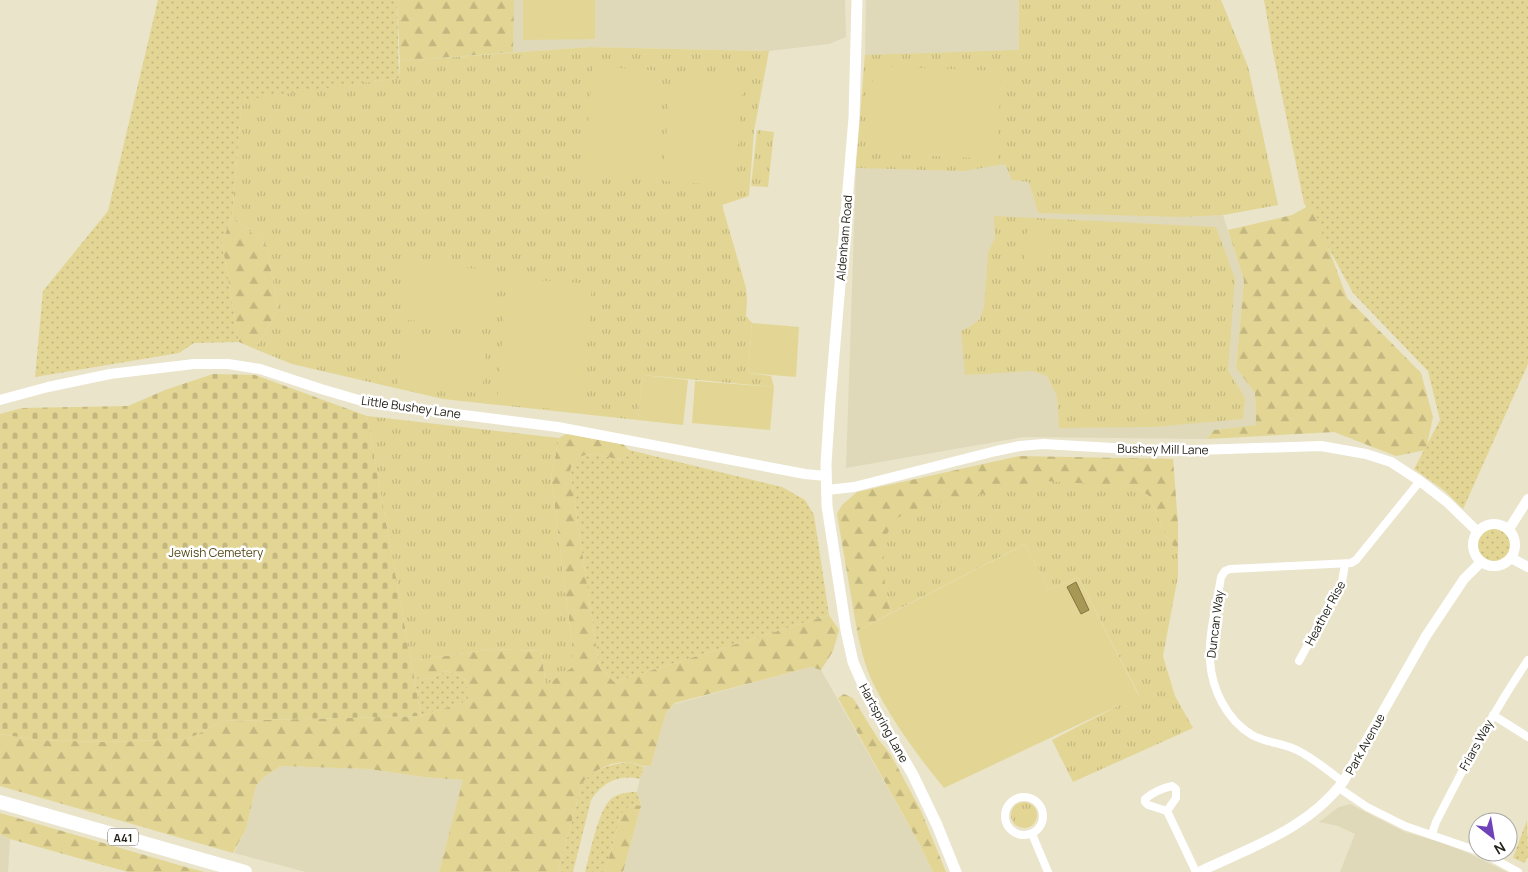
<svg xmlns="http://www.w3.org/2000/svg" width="1528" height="872" font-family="Manrope,sans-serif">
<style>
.built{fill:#e0d9b9}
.grass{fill:url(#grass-dots)}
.forest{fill:url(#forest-firs)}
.cemetery{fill:url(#cemetery-stones)}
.park{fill:url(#park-tufts)}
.garden{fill:#e3d694}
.water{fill:#a79955;stroke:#807643}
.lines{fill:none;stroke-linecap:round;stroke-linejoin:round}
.minor{stroke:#fff;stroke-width:8}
.tertiary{stroke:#fff;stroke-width:10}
.secondary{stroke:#fff;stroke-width:11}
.trunk{stroke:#fff;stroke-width:14}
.labels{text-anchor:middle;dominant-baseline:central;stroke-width:5;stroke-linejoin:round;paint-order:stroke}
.shield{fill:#fff;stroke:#66655f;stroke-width:1}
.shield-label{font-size:11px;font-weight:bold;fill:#25231a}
.street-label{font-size:12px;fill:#25231a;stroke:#fff}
.park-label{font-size:12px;fill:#544a15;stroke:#fff}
</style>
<defs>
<pattern id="grass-dots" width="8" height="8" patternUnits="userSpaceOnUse" patternTransform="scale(1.25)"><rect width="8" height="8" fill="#e3d694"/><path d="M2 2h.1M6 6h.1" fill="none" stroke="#c3b77f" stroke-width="1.8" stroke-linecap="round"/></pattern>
<pattern id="forest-firs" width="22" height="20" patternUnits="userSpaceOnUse" patternTransform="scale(1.25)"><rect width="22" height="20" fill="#e3d694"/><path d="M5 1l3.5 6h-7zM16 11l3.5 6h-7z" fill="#c3b77f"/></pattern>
<pattern id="cemetery-stones" width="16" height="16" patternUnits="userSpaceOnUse" patternTransform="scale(1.25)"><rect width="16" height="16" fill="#e3d694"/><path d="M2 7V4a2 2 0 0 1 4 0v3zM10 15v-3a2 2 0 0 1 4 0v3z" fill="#c3b77f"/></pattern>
<pattern id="park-tufts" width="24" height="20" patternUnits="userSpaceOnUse" patternTransform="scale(1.25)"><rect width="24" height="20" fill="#e3d694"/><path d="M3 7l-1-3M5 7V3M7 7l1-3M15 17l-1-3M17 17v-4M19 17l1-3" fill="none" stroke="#c3b77f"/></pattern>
</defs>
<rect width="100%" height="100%" fill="#e9e4ca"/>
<g class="built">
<polygon points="397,0 845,0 846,37 829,44 769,51 590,47 400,61"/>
<polygon points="866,0 1221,0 1248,67 1278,205 1223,215 1244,280 1236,368 1255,393 1256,425 1214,430 1207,439 1023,437 846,468 856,168 865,55"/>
<polygon points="811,667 821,670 919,843 933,872 623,872 641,806 637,792 640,779 644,767 651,765 666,713 675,704"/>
<polygon points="281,766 369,769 423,777 464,780 439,872 306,872 234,853 246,829 256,786 264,777"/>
<polygon points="1350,804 1405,832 1440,842 1468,853 1507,872 1340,872 1355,834 1338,826 1319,822 1339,807"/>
<polygon points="0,834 10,839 8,872 0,872"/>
</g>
<g class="grass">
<polygon points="158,0 397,0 399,78 242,101 232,216 222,243 239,342 194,343 179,353 35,377 43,291 108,211"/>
<polygon points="1264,0 1528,0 1528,364 1463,509 1445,491 1414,469 1440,420 1428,371 1353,293 1304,203 1273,52"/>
<path d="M629 450 782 487 805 500 814 515 829 615 614 682 599 666 570 471C577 446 602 456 620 460L629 454Z"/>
<circle cx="1494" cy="545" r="16"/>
<path d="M446 671C468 678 468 678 468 701L421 716 414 677 431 679Z"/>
<path d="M628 762 644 767 640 779C619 774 603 782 591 800L573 872H558L582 783C594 768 609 765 628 762Z"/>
<path d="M637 792 641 806 634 805 621 814 605 872H585C590 855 598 810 611 799 618 793 628 792 637 792Z"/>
<polygon points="1527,820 1528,856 1525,863 1513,858"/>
</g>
<g class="forest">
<polygon points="397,0 514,0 513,52 400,61"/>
<polygon points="1312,204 1347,298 1421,373 1433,417 1426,450 1396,456 1334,432 1207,439 1214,430 1256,425 1255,393 1236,368 1244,280 1228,230 1292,215"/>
<polygon points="232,216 267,246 278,310 255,349 239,342 222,243"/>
<path d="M566 434 623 444 629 450V454L620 460C602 456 577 446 570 471L599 666 614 682 829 615 839 630 833 651 821 670 811 667 675 703 666 713 651 765C642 768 637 763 628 762 611 761 592 771 582 783L558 872H439L463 780 423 777 369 769 281 766 264 777 256 786 246 829 233 853 0 786V734L37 740 109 742 188 739 223 721 421 716 468 701C468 678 468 678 446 671L431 679 414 677 411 661 493 649 541 651 546 685 572 643 551 477 559 438Z"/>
<polygon points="1019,456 1173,459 1178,524 1178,554 1165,534 1149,496 1135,487 1105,486 885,586 891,613 857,631 837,514 842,505 857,492"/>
<polygon points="844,694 853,698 878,739 891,755 921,811 946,872 933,872 919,843 838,698"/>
<polygon points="634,805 641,806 623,872 605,872 621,814 626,808"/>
<polygon points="0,813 189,868 205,872 128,872 10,839 0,834"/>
</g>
<polygon class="cemetery" points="213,374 255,375 367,416 421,716 223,721 188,739 109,742 37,740 0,734 0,414 22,408 128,406 165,390"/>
<g class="park">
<polygon points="1019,0 1221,0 1248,67 1278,205 1223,215 1181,217 1038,213 1029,182 1012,180 1005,164 964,171 856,168 865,55 1019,50"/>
<polygon points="590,47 769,51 754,131 749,196 722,205 746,288 747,300 746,316 752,323 748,373 771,376 774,387 643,375 638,420 443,399 292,364 255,349 278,310 267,246 232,216 242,100 399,78 400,61"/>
<polygon points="757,130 774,132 768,187 751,186"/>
<polygon points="994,216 1216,227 1235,279 1228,370 1245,398 1243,419 1153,427 1059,428 1057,396 1047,376 1032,371 965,375 961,331 971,326 980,319 984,307 988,253 995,238"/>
<polygon points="367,416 559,438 551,477 572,643 573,667 546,685 541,651 493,649 411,661"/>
<polygon points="1046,481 1135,487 1149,496 1165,534 1178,554 1178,576 1163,656 1175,696 1193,728 1073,782 1052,740 1139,695 1078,577 1049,590 1025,544 891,613 885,586 883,540 897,518 923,506"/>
<circle cx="1024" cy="815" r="13"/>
</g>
<g class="garden">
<polygon points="523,0 595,0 595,39 523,40"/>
<polygon points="593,66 663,71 655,179 584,174"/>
<polygon points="873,66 1001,71 997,159 869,153"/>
<polygon points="671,72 743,77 735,186 663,181"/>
<polygon points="1028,219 1050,221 1047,266 1024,264"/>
<polygon points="407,264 495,270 491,325 404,320"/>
<polygon points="507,278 592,284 582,411 497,404"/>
<polygon points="752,323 799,327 796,377 748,373"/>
<polygon points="402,333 487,339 482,393 398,386"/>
<polygon points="643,375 688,380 683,425 638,420"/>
<polygon points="695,381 774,387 770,430 692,423"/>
<path d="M1025 544 1049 590 1078 577 1139 696 944 788C917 755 892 721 873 683 865 667 861 648 857 631Z"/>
</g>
<polygon class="water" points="1076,582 1089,610 1081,614 1067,587"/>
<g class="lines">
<g class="minor">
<polyline points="1299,661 1342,582 1345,564"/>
<polyline points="1493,715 1528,737"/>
<path d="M1343 782C1330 772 1307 753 1292 748 1279 743 1265 742 1252 735 1227 720 1212 690 1210 661 1208 634 1217 604 1221 577L1225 571 1230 569 1351 563 1356 560 1420 481"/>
<path d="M1172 786 1176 789V798L1167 811 1148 805 1145 802V799C1152 793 1163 788 1172 786Z"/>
<polyline points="1339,788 1367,807 1405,826 1478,851"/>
<circle cx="1024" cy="816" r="19"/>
<polyline points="1167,811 1196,872"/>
<polyline points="1032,834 1048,872"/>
<path d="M1432 834 1436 822C1464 767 1493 712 1528 660"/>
<polyline points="1481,852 1518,872"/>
</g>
<g class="tertiary">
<polyline points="0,400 48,387 110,374 194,364 228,364 260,369 321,389 369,403 558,427 805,474 826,476"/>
<polyline points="827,490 854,487 996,451 1020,446 1043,444 1165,451 1321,446 1366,454 1391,462 1420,481 1447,502 1478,532"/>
<circle cx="1494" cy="545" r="21"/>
<polyline points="1509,529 1528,499"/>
<polyline points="1511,558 1528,567"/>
<path d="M1199 872C1251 847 1306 830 1343 782L1426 636 1464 579 1481 562"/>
</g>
<polyline class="secondary" points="857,0 854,118 830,403 826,464 827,506 846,630 853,662 870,701 913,775 937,825 956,872"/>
<polyline class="trunk" points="0,802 245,872"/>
</g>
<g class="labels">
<rect class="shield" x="108" y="828.5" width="30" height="17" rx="4"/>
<g class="shield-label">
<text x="123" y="837">A41</text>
</g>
<g class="street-label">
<text transform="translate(844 238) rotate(-85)">Aldenham Road</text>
<text transform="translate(411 407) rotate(8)">Little Bushey Lane</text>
<text transform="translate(1163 449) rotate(1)">Bushey Mill Lane</text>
<text transform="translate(1325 613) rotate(-62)">Heather Rise</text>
<text transform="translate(1215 624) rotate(-83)">Duncan Way</text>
<text transform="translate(884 723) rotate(61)">Hartspring Lane</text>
<text transform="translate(1365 744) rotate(-61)">Park Avenue</text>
<text transform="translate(1476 745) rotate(-61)">Friars Way</text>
</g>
<g class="park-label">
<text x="216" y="552">Jewish Cemetery</text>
</g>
</g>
<g transform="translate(1493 837) rotate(149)"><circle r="24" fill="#ffffff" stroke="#a8a7a3"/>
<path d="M0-4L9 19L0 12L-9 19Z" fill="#6f42ba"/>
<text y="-8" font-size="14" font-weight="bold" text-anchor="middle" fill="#25231a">N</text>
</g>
</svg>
